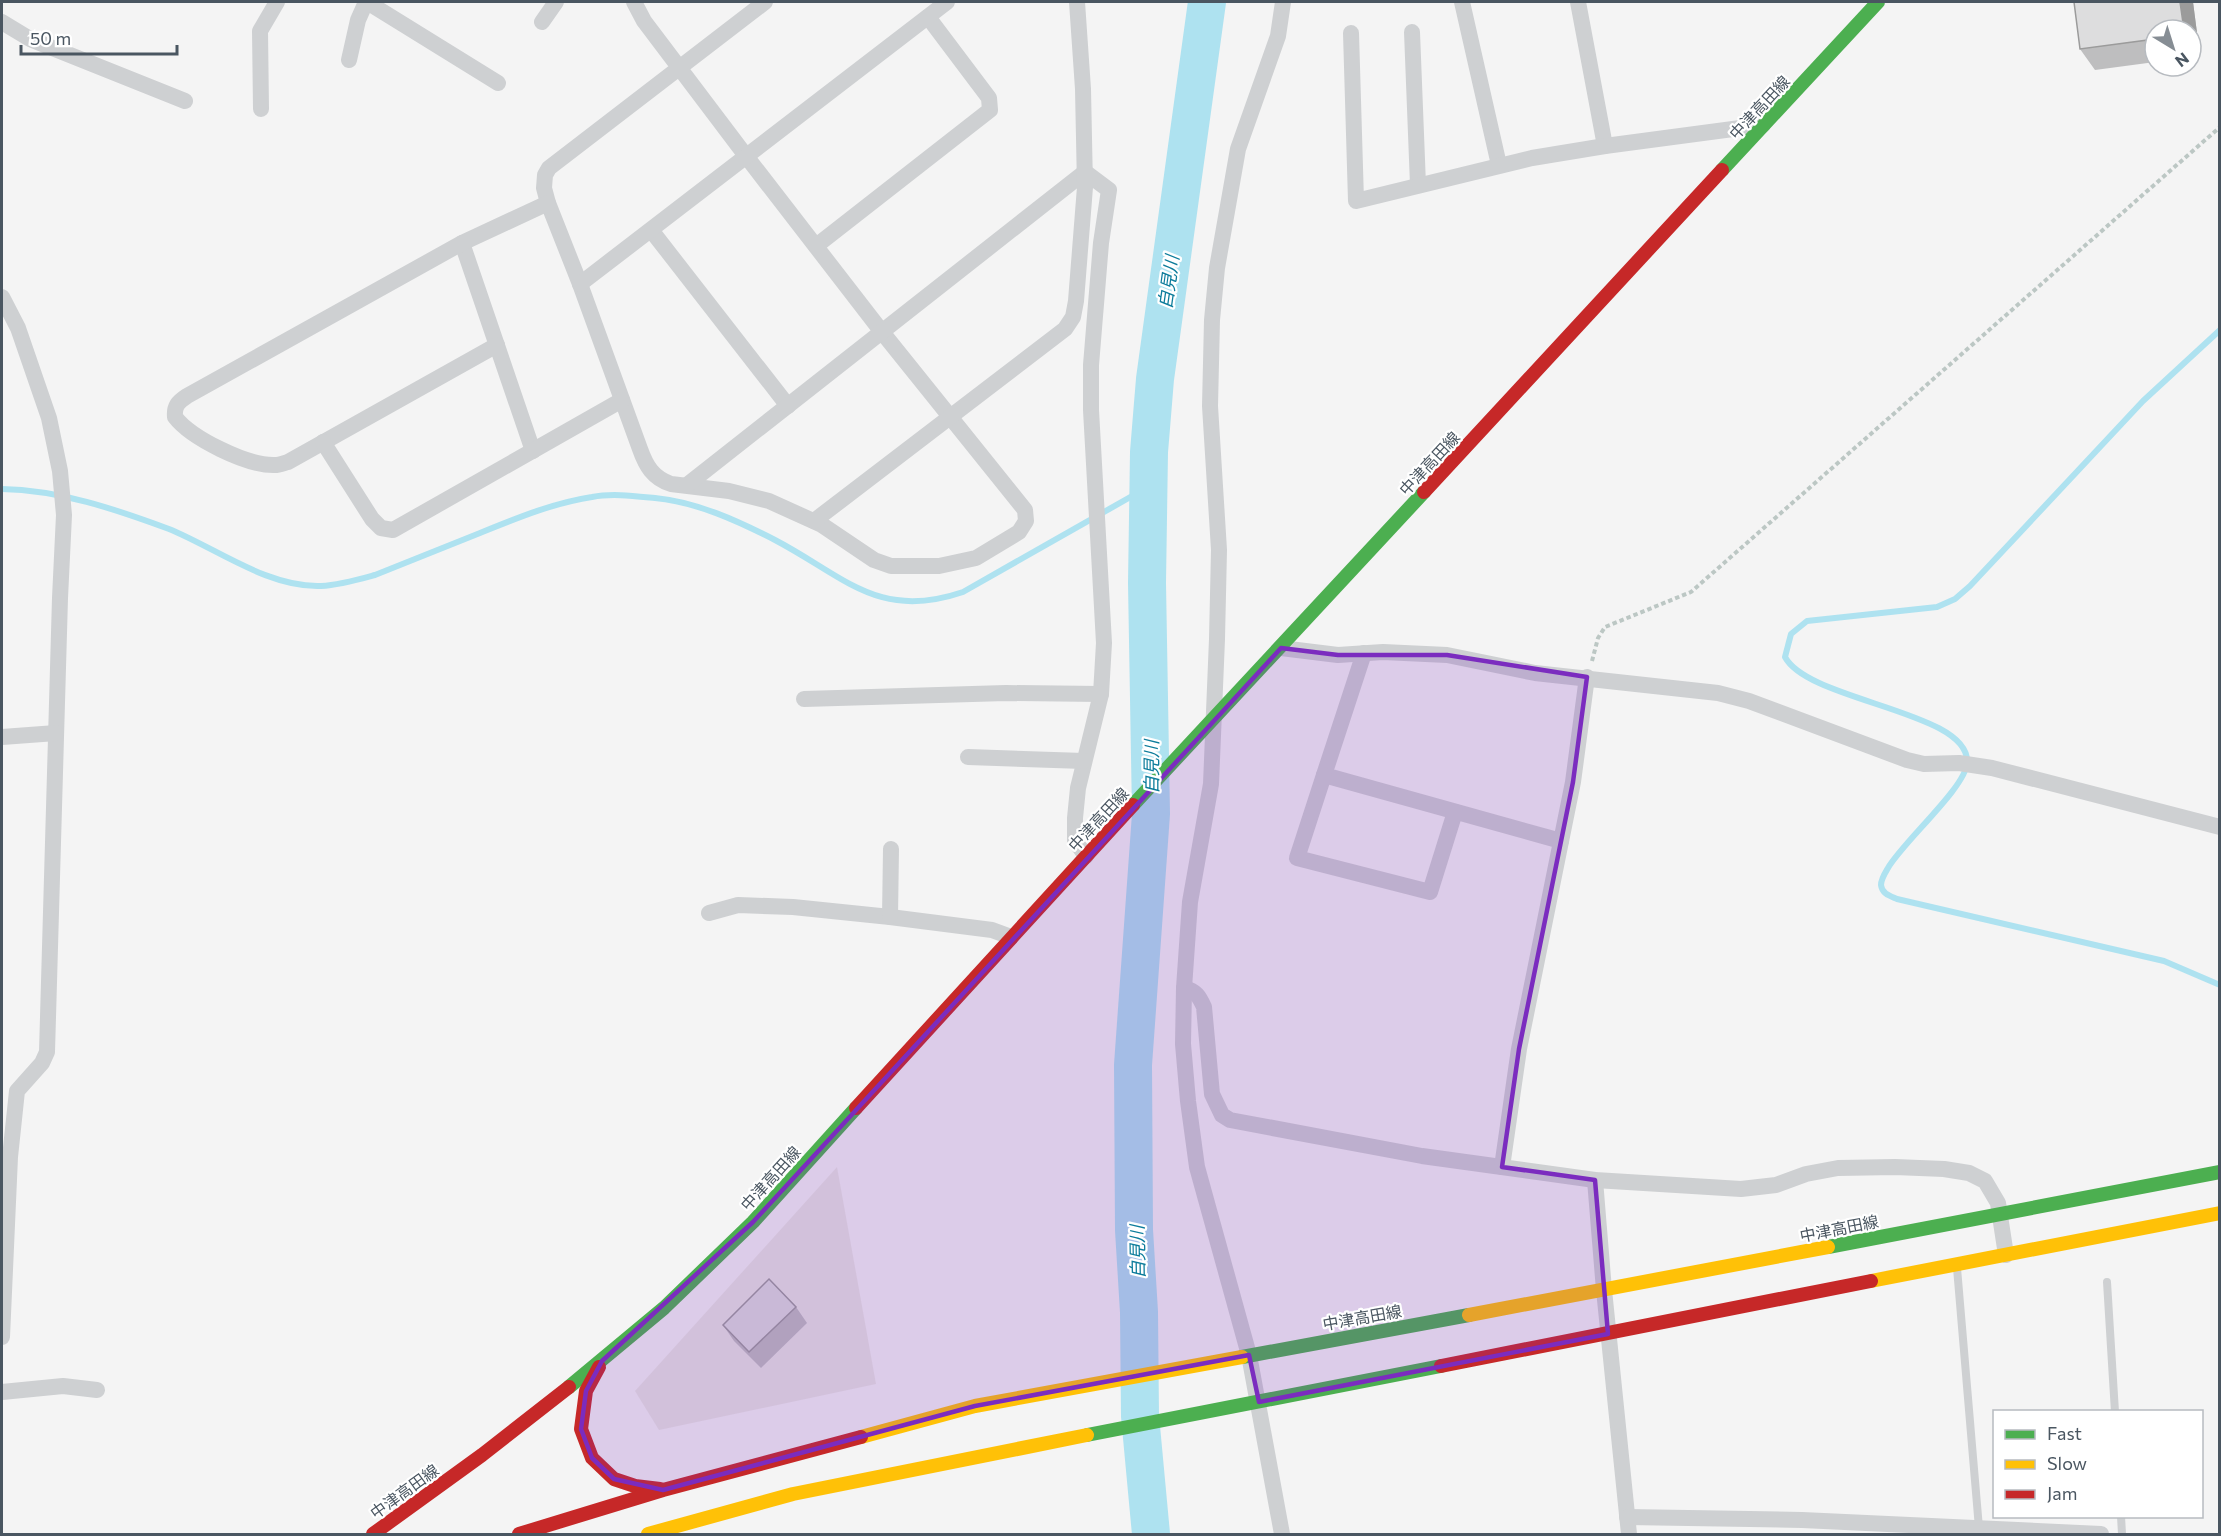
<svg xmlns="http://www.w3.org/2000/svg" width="2221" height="1536" font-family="Commissioner,'Noto Sans JP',sans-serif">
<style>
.commercial{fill:#e8e7e3}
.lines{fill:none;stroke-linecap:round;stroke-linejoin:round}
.stream{stroke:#aee2f0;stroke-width:6}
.river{stroke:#aee2f0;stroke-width:38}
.path{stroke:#bcc7c4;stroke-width:4;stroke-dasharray:4.5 3;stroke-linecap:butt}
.lane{stroke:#ced0d2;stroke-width:8}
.street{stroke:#ced0d2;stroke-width:16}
.fast{stroke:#4caf50;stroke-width:14}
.slow{stroke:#ffc107;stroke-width:14}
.jam{stroke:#c62828;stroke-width:14}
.wall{fill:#bebebf}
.shaded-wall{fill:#9b9b9b}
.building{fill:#ddddde;stroke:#9b9b9b;stroke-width:1.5}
.marked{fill:#7b2cbf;fill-opacity:0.2;stroke:#7b2cbf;stroke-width:4.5;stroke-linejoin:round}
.labels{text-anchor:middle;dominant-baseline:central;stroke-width:4.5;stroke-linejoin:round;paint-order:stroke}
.street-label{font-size:16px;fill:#4a5661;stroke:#fff}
.water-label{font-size:18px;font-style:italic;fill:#0c7c9b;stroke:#fff}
</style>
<rect width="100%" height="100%" fill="#f4f4f4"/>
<polygon class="commercial" points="837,1167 876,1384 659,1430 635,1391"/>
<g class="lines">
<g class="stream">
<path d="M2220 330 2143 401 1970 586 1955 599 1937 607 1807 621 1791 634 1785 657C1809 702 1971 711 1967 763 1966 787 1903 842 1888 868 1885 873 1881 879 1881 885 1882 894 1890 896 1897 899L2164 961 2220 985"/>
<path d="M2 489C59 490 115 509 169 529 216 548 268 588 321 586 340 585 357 580 375 575 410 561 445 547 480 533 517 518 553 503 592 497 612 493 635 496 655 498 697 502 738 521 775 540 844 576 878 621 963 592L1148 487"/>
</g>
<polyline class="river" points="1151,1534 1140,1416 1139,1312 1134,1230 1133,1065 1151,814 1147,583 1149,452 1155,379 1207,2"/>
<polyline class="path" points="1592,661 1598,638 1605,627 1691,592 2220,127"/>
<g class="lane">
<polyline points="1957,1268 1979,1528"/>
<polyline points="2107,1282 2115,1412"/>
<polyline points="2121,1516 2122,1534"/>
</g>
<g class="street">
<polyline points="367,2 498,83"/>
<path d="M634 2 644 21 746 156 882 332 1025 510 1026 521 1019 532 976 558 939 566H891L874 560 822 525 769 501 729 491 671 484C653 478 646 466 640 449L580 284 548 203 544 188 545 175 549 168 765 2"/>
<polyline points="1462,2 1499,165"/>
<polyline points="1578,2 1605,146"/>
<polyline points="2,22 30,39 185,101"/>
<polyline points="542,22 556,2"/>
<polyline points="1412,32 1418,185"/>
<polyline points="1351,33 1356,201 1532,158 1605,146 1763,125"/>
<polyline points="349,60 358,20 366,2"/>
<polyline points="261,109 260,31 277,2"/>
<polyline points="651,230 788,406"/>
<polyline points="462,243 533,451"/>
<polyline points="816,246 990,110 989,98 928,17"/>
<polyline points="580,284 947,2"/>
<polyline points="2,297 18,328 49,418 60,471 64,515 60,598 47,1052 42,1063 17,1091 10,1157 2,1337"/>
<path d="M497 345 288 462C284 463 279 465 275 465 247 466 191 438 175 417 174 406 178 402 187 396L462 243 548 203"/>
<polyline points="323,442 372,519 381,528 393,530 622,400"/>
<polyline points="687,485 1085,172 1109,190 1101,243 1091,365 1091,410 1104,643 1101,694 1078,788 1075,818 1075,841 1086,856"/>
<polyline points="814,521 1065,329 1073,317 1076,301 1085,187 1083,89 1077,2"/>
<polyline points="1281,648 1338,655 1383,652 1447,655 1535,673 1718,693 1749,701 1907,760 1924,764 1959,763 1992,768 2220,827"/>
<polyline points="1364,653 1324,775 1561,841"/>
<polyline points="804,699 1006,693 1101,694"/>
<polyline points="2,737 56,733"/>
<polyline points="968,757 1084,761"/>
<polyline points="1324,775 1297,858 1430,892 1455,812"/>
<polyline points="709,913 738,905 793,907 890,917 992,930 1011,937"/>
<polyline points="890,917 891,849"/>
<path d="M1184 988C1196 991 1199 996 1204 1007L1212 1094 1222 1115 1230 1120 1422 1156 1595 1180 1741 1189 1776 1185 1806 1174 1838 1168 1895 1167 1944 1169 1969 1173 1985 1181 1998 1203 2006 1255"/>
<polyline points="1502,1167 1519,1049 1573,782 1587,677"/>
<polyline points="1595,1180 1604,1290 1629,1534"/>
<polyline points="2,1392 63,1386 97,1390"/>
<polyline points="1627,1517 1802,1520 2101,1534"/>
<polyline points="1282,1534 1249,1355 1197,1167 1188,1101 1183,1044 1184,988 1190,902 1211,784 1217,639 1219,550 1210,406 1212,320 1217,268 1238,149 1278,36 1283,2"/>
</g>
<g class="fast">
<polyline points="1722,170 1878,2"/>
<polyline points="1133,805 1424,492"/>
<polyline points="1828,1247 2220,1172"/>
<polyline points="1242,1357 1469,1315"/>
<polyline points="569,1387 664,1308 753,1222 856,1108"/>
<polyline points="1087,1435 1441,1366"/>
</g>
<g class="slow">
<polyline points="1871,1281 2220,1213"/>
<polyline points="1469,1315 1828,1247"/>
<polyline points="861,1437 975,1406 1242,1357"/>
<polyline points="648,1534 793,1494 1087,1435"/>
</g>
<g class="jam">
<polyline points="1424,492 1722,170"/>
<polyline points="856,1108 1133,805"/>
<polyline points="1441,1366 1871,1281"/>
<polyline points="599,1367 586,1391 581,1429 592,1458 614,1479 635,1486 660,1489"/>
<polyline points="373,1534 482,1455 569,1387"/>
<polyline points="519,1534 663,1490 861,1437"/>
</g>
</g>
<g class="wall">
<polygon points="2074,2 2193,2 2200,56 2191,58 2191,30 2155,30 2155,62 2095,70 2080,49"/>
<polygon points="796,1307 807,1323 761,1368 734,1341 723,1325"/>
</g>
<polygon class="shaded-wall" points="2180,2 2193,2 2200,56 2191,44 2191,30 2184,30"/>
<g class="building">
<polygon points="2074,2 2180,2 2184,30 2155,30 2155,39 2080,49"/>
<polygon points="769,1279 796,1307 749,1352 723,1325"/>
</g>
<path class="marked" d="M1281 648 1338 655H1447L1587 677 1573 782 1519 1049 1502 1167 1595 1180 1608 1334 1259 1402 1249 1355 975 1406 663 1490 614 1479 592 1458 581 1429 586 1391 602 1361 753 1222Z"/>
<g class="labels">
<g class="street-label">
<text transform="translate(1759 107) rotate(-47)">中津高田線</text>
<text transform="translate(1429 463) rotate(-47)">中津高田線</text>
<text transform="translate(1098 819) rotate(-47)">中津高田線</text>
<text transform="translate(770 1178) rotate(-48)">中津高田線</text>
<text transform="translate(1839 1228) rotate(-11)">中津高田線</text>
<text transform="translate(1362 1317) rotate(-10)">中津高田線</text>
<text transform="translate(404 1491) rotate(-36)">中津高田線</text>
</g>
<g class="water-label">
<text transform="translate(1168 282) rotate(-82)">自見川</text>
<text transform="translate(1151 767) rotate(-90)">自見川</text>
<text transform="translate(1137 1252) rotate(-91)">自見川</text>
</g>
</g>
<rect width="2221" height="1536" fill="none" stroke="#4a5661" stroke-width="6"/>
<rect x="1993" y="1410" width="210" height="108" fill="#ffffff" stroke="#b7bbc0" stroke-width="1.5"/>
<rect x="2005" y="1430" width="30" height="9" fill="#4caf50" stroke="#b7bbc0" stroke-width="1.5"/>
<text x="2047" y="1440" font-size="18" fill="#4a5661">Fast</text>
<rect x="2005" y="1460" width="30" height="9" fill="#ffc107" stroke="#b7bbc0" stroke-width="1.5"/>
<text x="2047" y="1470" font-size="18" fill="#4a5661">Slow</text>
<rect x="2005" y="1490" width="30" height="9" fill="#c62828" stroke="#b7bbc0" stroke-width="1.5"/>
<text x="2047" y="1500" font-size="18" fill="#4a5661">Jam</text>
<g transform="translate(2173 48) rotate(142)"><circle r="28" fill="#ffffff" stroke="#b7bbc0" stroke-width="1.5"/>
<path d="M0-4.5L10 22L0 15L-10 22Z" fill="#868d94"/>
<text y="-9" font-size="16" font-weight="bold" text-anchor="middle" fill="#4a5661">N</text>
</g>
<path d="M21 45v9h156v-9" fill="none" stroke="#4a5661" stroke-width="3"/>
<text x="30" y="45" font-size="18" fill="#4a5661" stroke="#ffffff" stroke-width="4.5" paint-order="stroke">50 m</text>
</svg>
